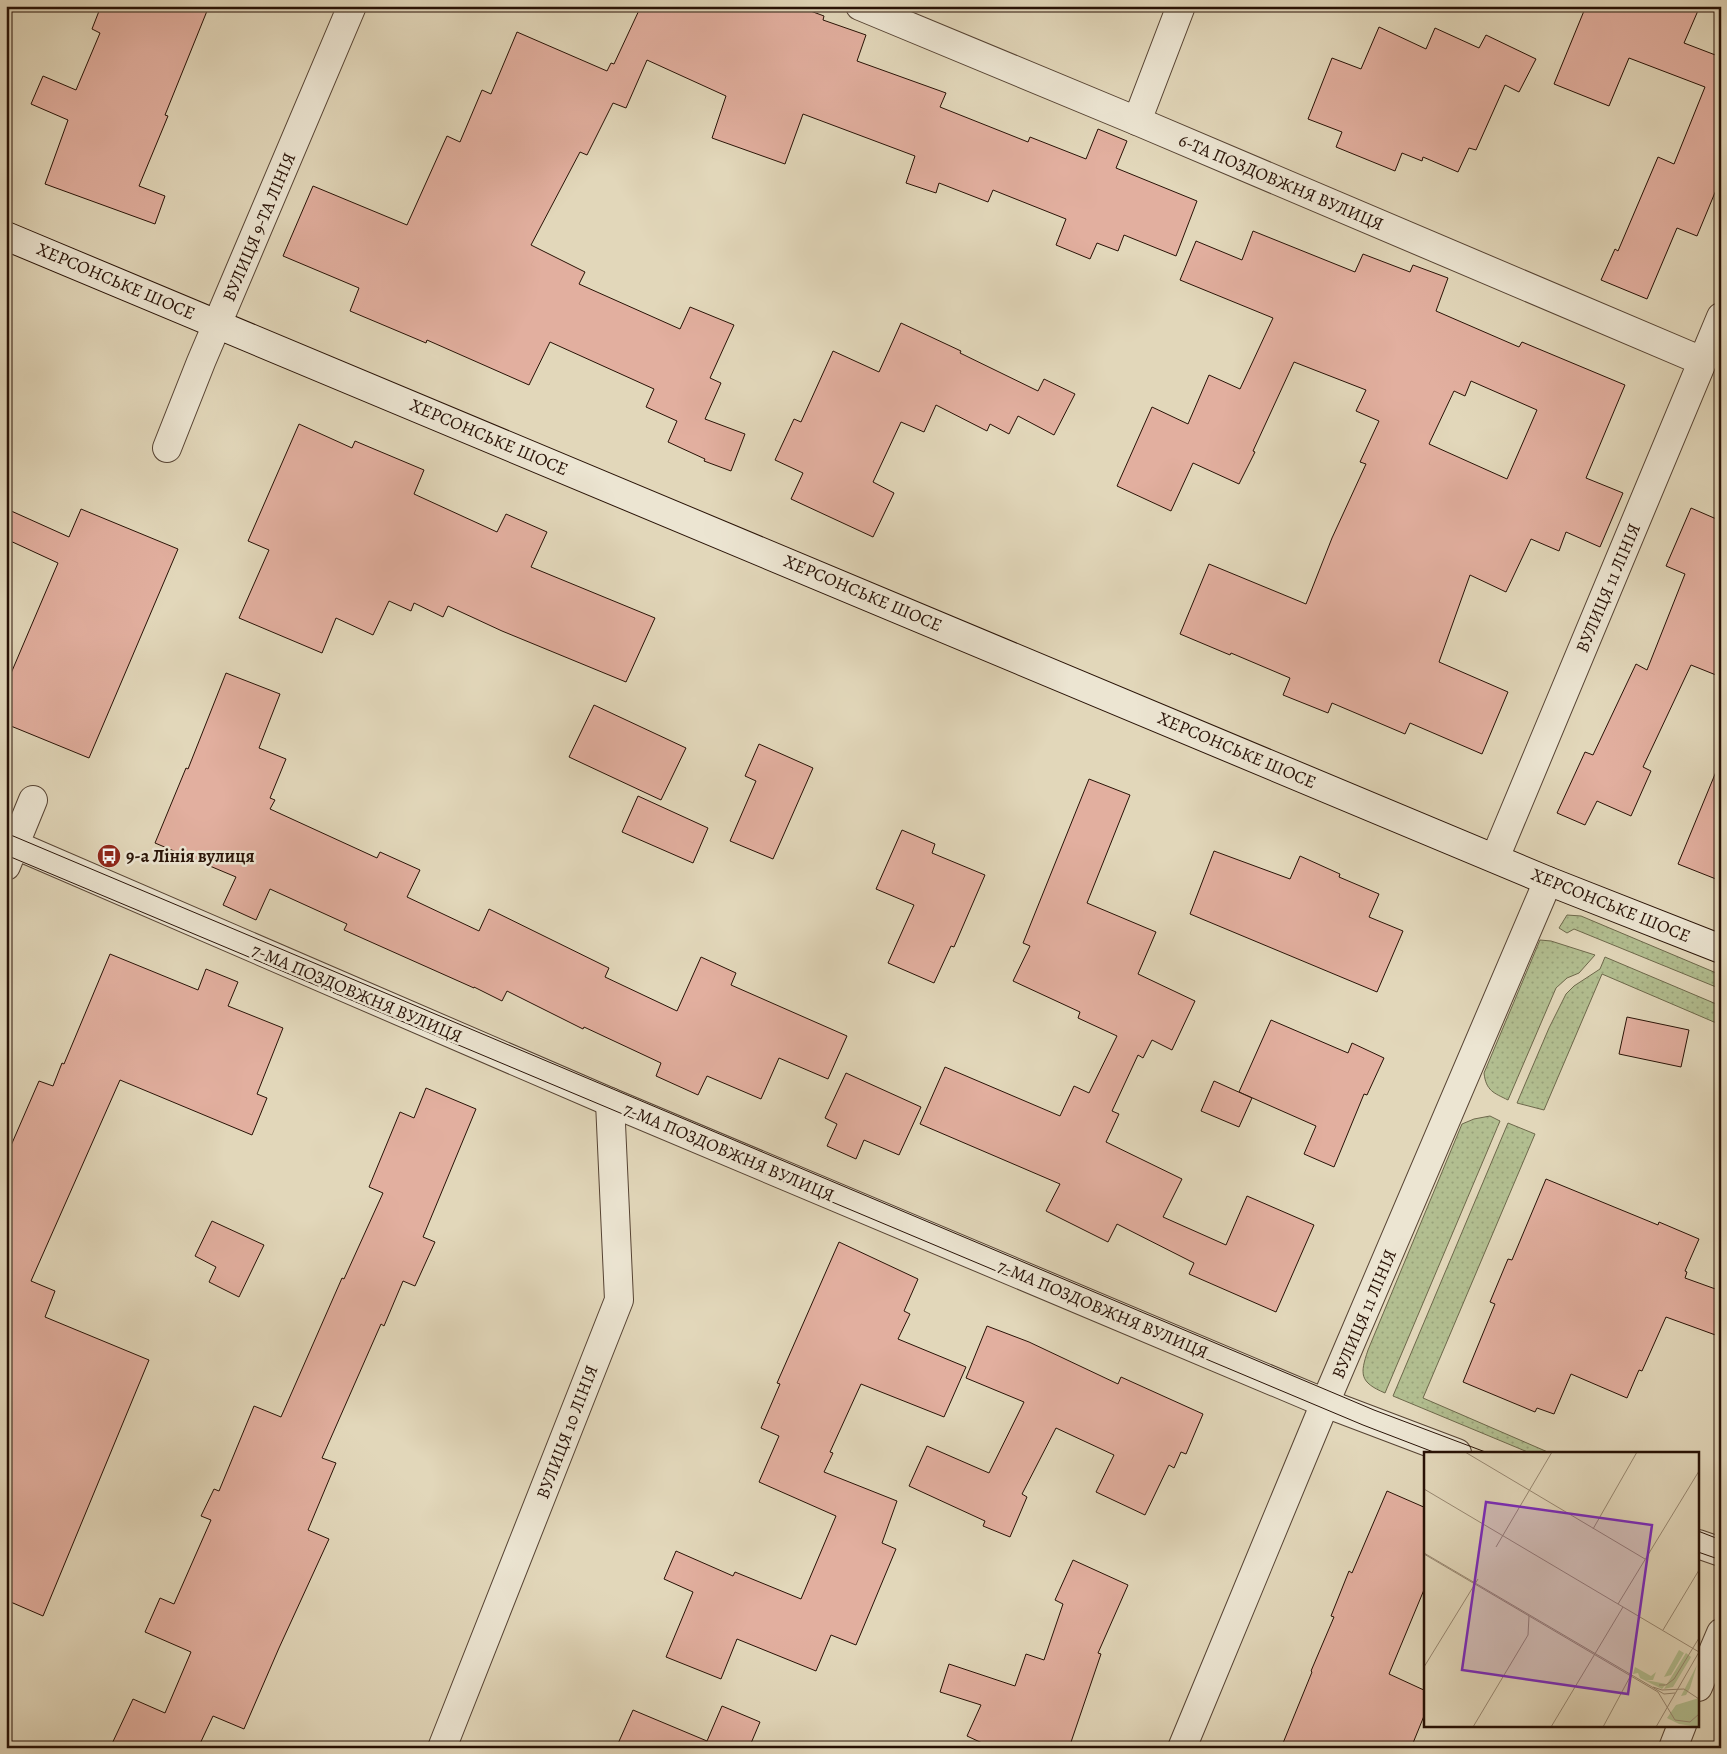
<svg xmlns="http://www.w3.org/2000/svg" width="1727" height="1754" font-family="Alegreya,serif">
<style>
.grass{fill:url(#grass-dots);stroke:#6d684b}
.building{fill:#e2af9f;stroke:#281206;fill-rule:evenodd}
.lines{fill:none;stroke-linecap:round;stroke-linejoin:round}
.minor-casing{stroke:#564333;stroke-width:30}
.secondary-casing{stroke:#281206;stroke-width:30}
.minor{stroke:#ece5d2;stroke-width:28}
.secondary{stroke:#ece5d2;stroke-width:28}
.tram{stroke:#281206;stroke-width:1}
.labels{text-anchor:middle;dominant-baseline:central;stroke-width:5;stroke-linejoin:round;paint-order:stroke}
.street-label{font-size:18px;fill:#281206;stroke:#ece5d2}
.poi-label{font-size:18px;font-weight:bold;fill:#281206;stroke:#ece5d2;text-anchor:start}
.inset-road{fill:none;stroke:#988872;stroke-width:1}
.view{fill:#7b2cbf;fill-opacity:0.15;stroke:#7b2cbf;stroke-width:2.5}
.inset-edge{fill:none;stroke:#281206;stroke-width:2.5}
</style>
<defs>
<pattern id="grass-dots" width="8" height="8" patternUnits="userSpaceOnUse" patternTransform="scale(1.25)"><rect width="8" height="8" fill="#b2be90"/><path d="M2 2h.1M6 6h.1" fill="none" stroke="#99a27b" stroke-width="1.8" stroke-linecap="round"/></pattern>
</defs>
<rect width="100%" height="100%" fill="#e2d7ba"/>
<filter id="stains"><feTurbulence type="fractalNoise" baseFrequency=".004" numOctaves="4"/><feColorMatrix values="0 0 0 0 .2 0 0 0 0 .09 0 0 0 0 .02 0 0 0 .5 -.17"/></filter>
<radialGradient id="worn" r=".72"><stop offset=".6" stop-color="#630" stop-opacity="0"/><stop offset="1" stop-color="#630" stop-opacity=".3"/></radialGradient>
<g class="grass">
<polygon points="1567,915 1581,916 1721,975 1721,989 1574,929 1567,933 1559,928"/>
<path d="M1540 940 1551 941 1595 955 1579 973 1567 978 1556 988 1508 1100C1494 1093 1486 1091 1484 1073Z"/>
<polygon points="1605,957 1721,1006 1721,1025 1602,974 1544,1110 1517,1103 1549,1028 1566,994 1574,986 1600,969"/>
<path d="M1490 1116 1500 1121 1385 1393C1359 1382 1360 1374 1368 1350L1462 1124 1474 1119Z"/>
<polygon points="1508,1123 1535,1134 1423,1398 1550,1453 1530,1453 1393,1396"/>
</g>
<g class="building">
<polygon points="101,6 209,6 165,115 168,116 139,186 165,196 155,224 45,184 68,120 31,104 43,76 76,90 100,33 92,29"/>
<polygon points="641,6 797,6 824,16 823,20 866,35 857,61 946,93 940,107 1028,142 1030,137 1086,159 1098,129 1127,141 1116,168 1197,201 1176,256 1124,235 1118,251 1097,243 1090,259 1056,245 1066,219 993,190 988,202 939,183 936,193 906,183 915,156 803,114 785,164 712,138 726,96 647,60 626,108 613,103 587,155 580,152 531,245 585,272 579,284 680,329 690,307 734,325 710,378 721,383 705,419 745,434 731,471 704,461 705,459 668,442 677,421 646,407 654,389 550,342 529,385 427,340 426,343 350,311 359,288 283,256 313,186 407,225 447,136 460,142 482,90 491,94 517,32 607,71 611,63 614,64"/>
<polygon points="1586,6 1700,6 1684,43 1718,56 1719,52 1721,53 1721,178 1697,236 1677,228 1647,299 1601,280 1615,249 1618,251 1658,157 1674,164 1705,87 1629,58 1609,106 1554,84"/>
<polygon points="1379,27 1426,49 1435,28 1479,48 1486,35 1536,59 1519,92 1505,85 1476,150 1469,148 1458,172 1423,157 1422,161 1402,153 1395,171 1336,147 1342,132 1308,119 1332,58 1361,69"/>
<path d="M1253 231 1355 272 1363 254 1410 272 1413 265 1448 278 1436 311 1519 347 1522 342 1625 385 1586 478 1623 493 1600 547 1566 532 1559 551 1531 539 1506 592 1470 575 1439 662 1508 692 1482 754 1410 723 1405 734 1332 703 1328 713 1283 695 1290 678 1231 653 1230 655 1180 634 1209 564 1306 604 1332 538 1366 464 1360 462 1379 421 1356 411 1366 390 1294 362 1253 451 1255 452 1239 484 1193 463 1171 511 1117 486 1152 407 1188 424 1209 375 1240 389 1273 318 1180 280 1196 241 1242 260ZM1471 381 1537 410 1507 479 1429 444 1454 391 1465 396Z"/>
<polygon points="901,323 961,351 960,353 1038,391 1044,379 1075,394 1054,435 1018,416 1009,434 990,424 987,431 936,405 924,432 901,422 873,482 894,493 873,537 791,499 803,473 775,460 794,419 801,422 833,351 879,372"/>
<polygon points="299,424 352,448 355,441 424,470 414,494 497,532 506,514 547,532 531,567 655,618 626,682 502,631 448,606 443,617 414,603 411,611 389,601 373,635 336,618 322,653 239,618 269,550 248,541"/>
<polygon points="1691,508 1721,521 1721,677 1691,665 1643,767 1651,771 1631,816 1597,801 1585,825 1557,813 1585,752 1593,755 1636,664 1647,670 1685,574 1666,566"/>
<polygon points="81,509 178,549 89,758 6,724 6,685 58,563 6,539 6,516 9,510 69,537"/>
<polygon points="226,673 280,694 259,748 286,759 270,798 275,800 270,809 377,858 380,852 420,870 407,897 479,931 489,909 609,968 605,977 677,1011 701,957 736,973 731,985 847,1036 828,1079 779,1058 761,1099 707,1076 698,1095 656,1076 661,1063 584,1027 583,1029 507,991 502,1001 474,987 474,988 344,930 347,924 270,889 256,920 223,905 236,877 155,843 186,768 188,769"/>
<polygon points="594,705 686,748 661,800 569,757"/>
<polygon points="759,744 813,768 773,859 730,841 756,781 745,776"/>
<polygon points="1720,762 1721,762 1721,881 1678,864"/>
<polygon points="1089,779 1130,795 1087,903 1156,932 1138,974 1195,1001 1172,1050 1152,1040 1143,1058 1138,1055 1112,1111 1119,1114 1106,1142 1182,1179 1163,1217 1226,1245 1247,1196 1314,1225 1276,1312 1189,1274 1194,1263 1117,1224 1108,1242 1046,1211 1060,1184 920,1124 945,1067 1060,1116 1074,1086 1089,1093 1117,1036 1078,1018 1080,1012 1013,981 1030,946 1023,943"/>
<polygon points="638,796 708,828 693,863 622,832"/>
<polygon points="902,830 935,844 932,853 985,875 954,947 951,946 934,983 888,963 914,905 876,889"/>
<polygon points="1214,851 1290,879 1300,856 1340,874 1339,877 1379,894 1369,917 1403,931 1377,992 1190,914"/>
<polygon points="110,954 198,990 206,969 238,982 228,1006 283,1028 257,1094 267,1098 252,1135 120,1080 31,1281 55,1291 45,1317 149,1360 43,1616 6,1600 6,1157 39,1081 53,1086 62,1063 64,1064"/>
<polygon points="1627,1017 1689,1030 1681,1067 1619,1054"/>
<polygon points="1271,1020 1348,1053 1352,1043 1384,1058 1367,1095 1364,1094 1334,1167 1304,1154 1316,1126 1239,1092"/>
<polygon points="846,1073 921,1107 899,1155 864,1140 856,1159 827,1146 837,1124 825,1118"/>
<polygon points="1214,1081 1252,1098 1239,1127 1201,1111"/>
<polygon points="426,1088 476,1109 423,1237 435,1242 415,1286 403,1281 384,1326 381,1324 322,1458 336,1463 308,1530 329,1539 279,1648 244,1729 213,1716 198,1748 110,1748 133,1699 165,1713 191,1652 145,1632 160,1598 174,1604 211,1520 201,1516 214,1489 219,1491 254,1406 281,1417 342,1278 344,1279 383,1193 369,1187 400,1112 414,1118"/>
<polygon points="1546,1179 1658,1225 1659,1222 1699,1239 1685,1271 1687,1272 1685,1278 1721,1291 1721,1337 1666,1317 1642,1371 1639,1370 1627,1398 1571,1374 1554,1414 1537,1408 1535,1412 1463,1382 1495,1304 1490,1302 1508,1259 1512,1260"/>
<polygon points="212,1221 264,1245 239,1297 209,1282 216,1267 195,1256"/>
<polygon points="839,1242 918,1279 904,1311 910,1314 898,1339 966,1367 944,1417 861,1384 830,1452 833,1453 824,1472 897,1501 882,1543 896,1549 856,1645 831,1635 816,1671 737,1639 721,1679 666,1657 693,1592 664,1579 676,1551 733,1576 735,1572 801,1599 836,1516 759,1482 779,1436 761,1428 780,1384 777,1383"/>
<polygon points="987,1326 1029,1342 1118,1384 1121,1377 1203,1414 1186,1454 1181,1452 1174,1468 1169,1465 1145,1515 1096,1492 1114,1455 1056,1428 1022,1494 1027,1497 1010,1537 983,1526 985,1521 909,1486 927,1446 989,1473 1024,1402 966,1378"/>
<polygon points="1387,1491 1426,1508 1426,1585 1389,1674 1426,1691 1426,1711 1411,1748 1281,1748 1312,1672 1311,1671 1334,1617 1331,1616 1349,1571 1352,1573"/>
<polygon points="1073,1560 1128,1585 1098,1653 1101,1654 1069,1748 993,1748 967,1736 981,1705 940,1692 949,1664 1015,1686 1026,1654 1044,1660 1063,1604 1055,1600"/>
<polygon points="722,1706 760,1722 749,1748 616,1748 633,1710 707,1741"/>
</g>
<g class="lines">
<g class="minor-casing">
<g id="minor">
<polyline points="860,6 1137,121 1702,361"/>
<polyline points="1137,121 1181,6"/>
<polyline points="167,448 201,362 352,6"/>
<polyline points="6,841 610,1102 1325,1403 1457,1453"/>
<polyline points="1495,858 1721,317"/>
<polyline points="6,866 33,800"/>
<polyline points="1698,1544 1721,1552"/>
<polyline points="1698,1687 1721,1633"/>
<polyline points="442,1748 619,1300 610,1102"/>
<polyline points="1182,1748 1325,1403 1548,881"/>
<polyline points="1673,1748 1682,1725"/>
</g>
</g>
<g class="secondary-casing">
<polyline id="secondary" points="6,236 1548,881 1721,949"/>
</g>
<use href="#minor" class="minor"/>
<use href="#secondary" class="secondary"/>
<g class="tram">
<polyline points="6,833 1374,1410 1488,1453"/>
<polyline points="6,855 1363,1425 1436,1453"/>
<polyline points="1698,1531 1721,1540"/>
<polyline points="1698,1552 1721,1560"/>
</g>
</g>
<defs>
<g id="bus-disc" transform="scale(1.25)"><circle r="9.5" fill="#8f2418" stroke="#ece5d2"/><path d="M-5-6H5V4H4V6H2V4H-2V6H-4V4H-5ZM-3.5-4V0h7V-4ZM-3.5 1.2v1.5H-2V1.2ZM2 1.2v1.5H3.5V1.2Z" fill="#fff"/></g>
</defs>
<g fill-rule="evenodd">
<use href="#bus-disc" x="109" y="856"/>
</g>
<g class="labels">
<g class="street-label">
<text transform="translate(1281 182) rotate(23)">6-ТА ПОЗДОВЖНЯ ВУЛИЦЯ</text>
<text transform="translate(259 227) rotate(-67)">ВУЛИЦЯ 9-ТА ЛІНІЯ</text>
<text transform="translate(116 281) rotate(23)">ХЕРСОНСЬКЕ ШОСЕ</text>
<text transform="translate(489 437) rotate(23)">ХЕРСОНСЬКЕ ШОСЕ</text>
<text transform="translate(1608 588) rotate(-67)">ВУЛИЦЯ 11 ЛІНІЯ</text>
<text transform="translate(863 593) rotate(23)">ХЕРСОНСЬКЕ ШОСЕ</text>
<text transform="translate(1237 750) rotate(23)">ХЕРСОНСЬКЕ ШОСЕ</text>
<text transform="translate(1611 905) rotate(22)">ХЕРСОНСЬКЕ ШОСЕ</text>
<text transform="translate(357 993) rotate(23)">7-МА ПОЗДОВЖНЯ ВУЛИЦЯ</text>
<text transform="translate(729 1152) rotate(23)">7-МА ПОЗДОВЖНЯ ВУЛИЦЯ</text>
<text transform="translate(1103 1309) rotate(23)">7-МА ПОЗДОВЖНЯ ВУЛИЦЯ</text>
<text transform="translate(1364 1314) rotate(-67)">ВУЛИЦЯ 11 ЛІНІЯ</text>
<text transform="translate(567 1432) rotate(-69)">ВУЛИЦЯ 10 ЛІНІЯ</text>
</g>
<g class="poi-label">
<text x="126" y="856">9-а Лінія вулиця</text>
</g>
</g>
<g transform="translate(1424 1452)">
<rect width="275" height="275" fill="#e2d7ba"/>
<path d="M255 198 260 201 247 223 240 225ZM262 201 267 205 249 235 240 237ZM273 213 266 236 262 243 257 244ZM211 215 227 224 232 220 229 228H222L242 232 238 237 216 226 214 221 209 222ZM275 246V275L255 272 243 266 252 253Z" fill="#b2be90"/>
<path class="inset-road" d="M41 0 221 107M0 37 275 200M169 77 213 0M72 95 128 0M0 101 240 242 251 241M0 102 234 240 251 268 266 270 275 262M194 152 275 19M239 178 275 118M0 215 54 127M235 233H242L250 227 275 186M229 235 238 238 260 237 275 247M49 275 104 183 105 164M127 275 199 155M179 275 207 223M232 275 275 200"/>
<path class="view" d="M62 50 228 73 204 242 38 218Z"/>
<rect width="275" height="275" class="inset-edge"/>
</g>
<rect width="1727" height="1754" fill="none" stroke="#e2d7ba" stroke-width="25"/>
<rect x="8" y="8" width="1712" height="1739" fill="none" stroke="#281206" stroke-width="2.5"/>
<rect x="12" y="12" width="1702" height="1729" fill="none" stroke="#281206"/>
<rect width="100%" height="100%" filter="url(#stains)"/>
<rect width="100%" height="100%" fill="url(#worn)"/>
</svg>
